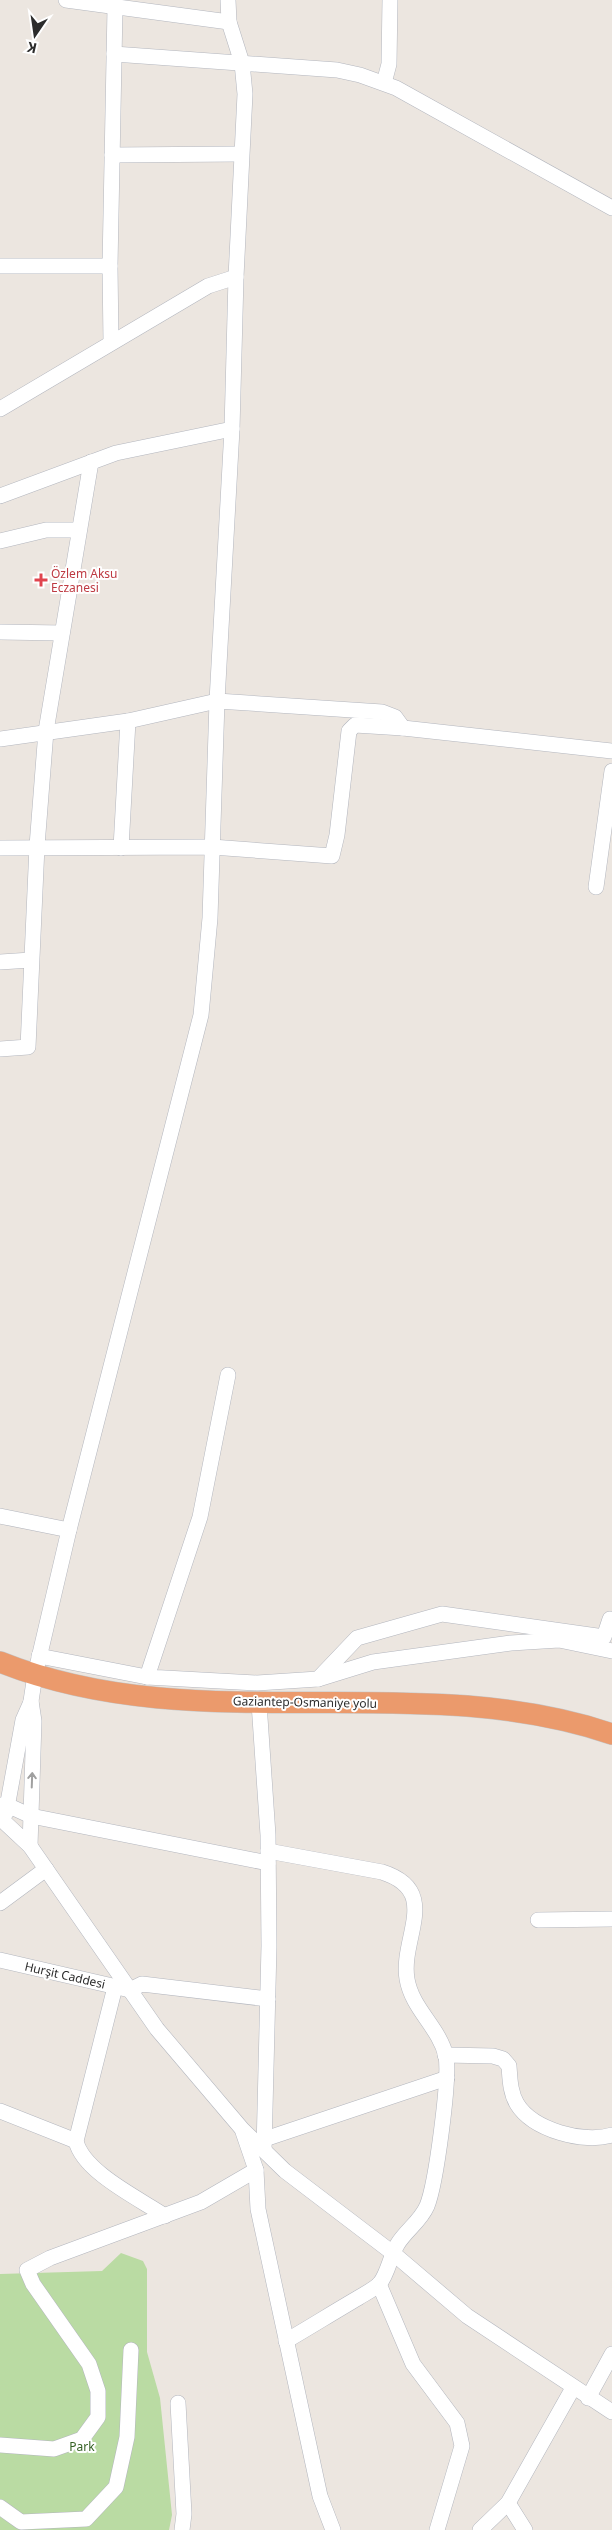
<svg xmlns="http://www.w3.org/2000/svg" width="612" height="2530" font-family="'Noto Sans',sans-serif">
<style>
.green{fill:#badba3}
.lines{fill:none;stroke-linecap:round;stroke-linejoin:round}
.minor-casing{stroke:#b3b6be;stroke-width:16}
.highway-casing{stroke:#c4c4c4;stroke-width:22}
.minor{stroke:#fff;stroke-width:15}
.highway{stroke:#eb9a6c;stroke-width:21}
.oneway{stroke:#a0a0a0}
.health-dot{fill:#e0444e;stroke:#fff;stroke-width:2}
.labels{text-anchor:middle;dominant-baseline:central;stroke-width:4;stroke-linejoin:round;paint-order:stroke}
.health-label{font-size:12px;fill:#be3a42;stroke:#fff;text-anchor:start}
.street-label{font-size:12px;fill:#2c2c2c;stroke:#fff}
.park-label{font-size:12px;fill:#356124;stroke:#fff}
</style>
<rect width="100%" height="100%" fill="#ece6e0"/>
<polygon class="green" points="121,2253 143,2261 147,2269 147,2352 160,2398 172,2515 169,2530 0,2530 0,2274 102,2271"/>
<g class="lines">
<g class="minor-casing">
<g id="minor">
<polyline points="66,0 229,22"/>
<polyline points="114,54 337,70 360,75 396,88 612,208"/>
<polyline points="384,83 389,64 390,0"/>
<polyline points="112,155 240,154"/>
<polyline points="0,266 110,266"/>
<polyline points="111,342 110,266 115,8"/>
<polyline points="0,409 208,286 236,277"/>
<polyline points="0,496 116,453 232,429"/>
<polyline points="0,541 46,530 79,530"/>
<polyline points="0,632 62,633"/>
<polyline points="0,739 128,721 217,701 382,712 395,717 403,728"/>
<polyline points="0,848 212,847 332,856 337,835 349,731 355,725 403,728 612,751"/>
<polyline points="121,848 128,721"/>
<polyline points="596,887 612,771"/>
<polyline points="0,962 31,960"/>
<polyline points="0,1049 28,1047 37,846 46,731 91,462"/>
<polyline points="228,1375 200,1517 147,1677 257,1683 318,1679 373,1662 511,1643 559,1640 612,1651"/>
<polyline points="0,1516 69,1530"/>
<polyline points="39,1656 147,1677"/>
<polyline points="318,1679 357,1638 442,1614 604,1637 610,1619"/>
<polyline points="259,1703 268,1835 269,1946 264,2150"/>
<polyline points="0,1805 7,1805 31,1816 268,1863"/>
<polyline points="6,1813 23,1720 31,1702"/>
<polyline points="0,1818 30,1846 157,2029 242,2129 285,2171 394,2254 467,2316 612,2412"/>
<polyline points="30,1846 34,1721 31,1701 35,1675 69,1530 201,1015 210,918 217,701 232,429 236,277 245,94 242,63 229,22 228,0"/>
<path d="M268 1851 382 1872C442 1891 400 1938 407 1979 412 2009 439 2027 446 2056 450 2079 436 2184 427 2206 420 2222 405 2231 397 2245 390 2257 388 2273 380 2283 375 2289 364 2294 358 2298 334 2312 310 2327 286 2341"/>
<polyline points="0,1903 46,1869"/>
<polyline points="538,1920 612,1919"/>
<polyline points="0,1960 130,1990 142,1984 268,1999"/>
<path d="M115 1987 76 2141C83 2172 140 2199 165 2216"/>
<path d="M445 2055 493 2056 503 2059 509 2066C510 2079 510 2092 517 2104 533 2130 584 2144 612 2135"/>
<polyline points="0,2111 76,2141"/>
<polyline points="243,2132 256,2170 258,2209 320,2496 333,2530"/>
<polyline points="265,2139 447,2078"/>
<polyline points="379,2284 413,2364 457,2423 462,2446 437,2530"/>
<polyline points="588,2398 612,2354"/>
<polyline points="178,2403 184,2514 182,2530"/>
<polyline points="0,2445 54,2449 82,2439 98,2417 98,2391 89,2364 33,2284 27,2270 50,2258 201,2202 256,2170"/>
<polyline points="508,2503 525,2530"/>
<polyline points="0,2507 21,2522 86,2519 116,2487 127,2437 131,2350"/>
<polyline points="480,2530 508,2503 573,2388"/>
</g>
</g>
<g class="highway-casing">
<path id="highway" d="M0 1662C196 1741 415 1667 612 1734"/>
</g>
<use href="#minor" class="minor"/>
<use href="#highway" class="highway"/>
</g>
<defs><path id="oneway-shaft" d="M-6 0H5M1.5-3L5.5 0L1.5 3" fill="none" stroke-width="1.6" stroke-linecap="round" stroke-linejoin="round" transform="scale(1.25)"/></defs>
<use class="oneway" href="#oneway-shaft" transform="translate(32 1780) rotate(-88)"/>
<path class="health-dot" d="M38.5 572.5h5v5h5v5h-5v5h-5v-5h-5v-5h5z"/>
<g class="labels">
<g class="health-label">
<text x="51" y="573">Özlem Aksu<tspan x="51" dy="14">Eczanesi</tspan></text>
</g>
<g class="street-label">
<text transform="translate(305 1702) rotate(1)">Gaziantep-Osmaniye yolu</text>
<text transform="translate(65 1975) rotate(13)">Hurşit Caddesi</text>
</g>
<g class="park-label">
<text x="82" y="2446">Park</text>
</g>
</g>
<g transform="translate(35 35) rotate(193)" stroke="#ffffff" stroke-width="4" paint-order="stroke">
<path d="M0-4L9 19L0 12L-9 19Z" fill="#2c2c2c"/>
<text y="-8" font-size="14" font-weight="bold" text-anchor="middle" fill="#2c2c2c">K</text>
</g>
</svg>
